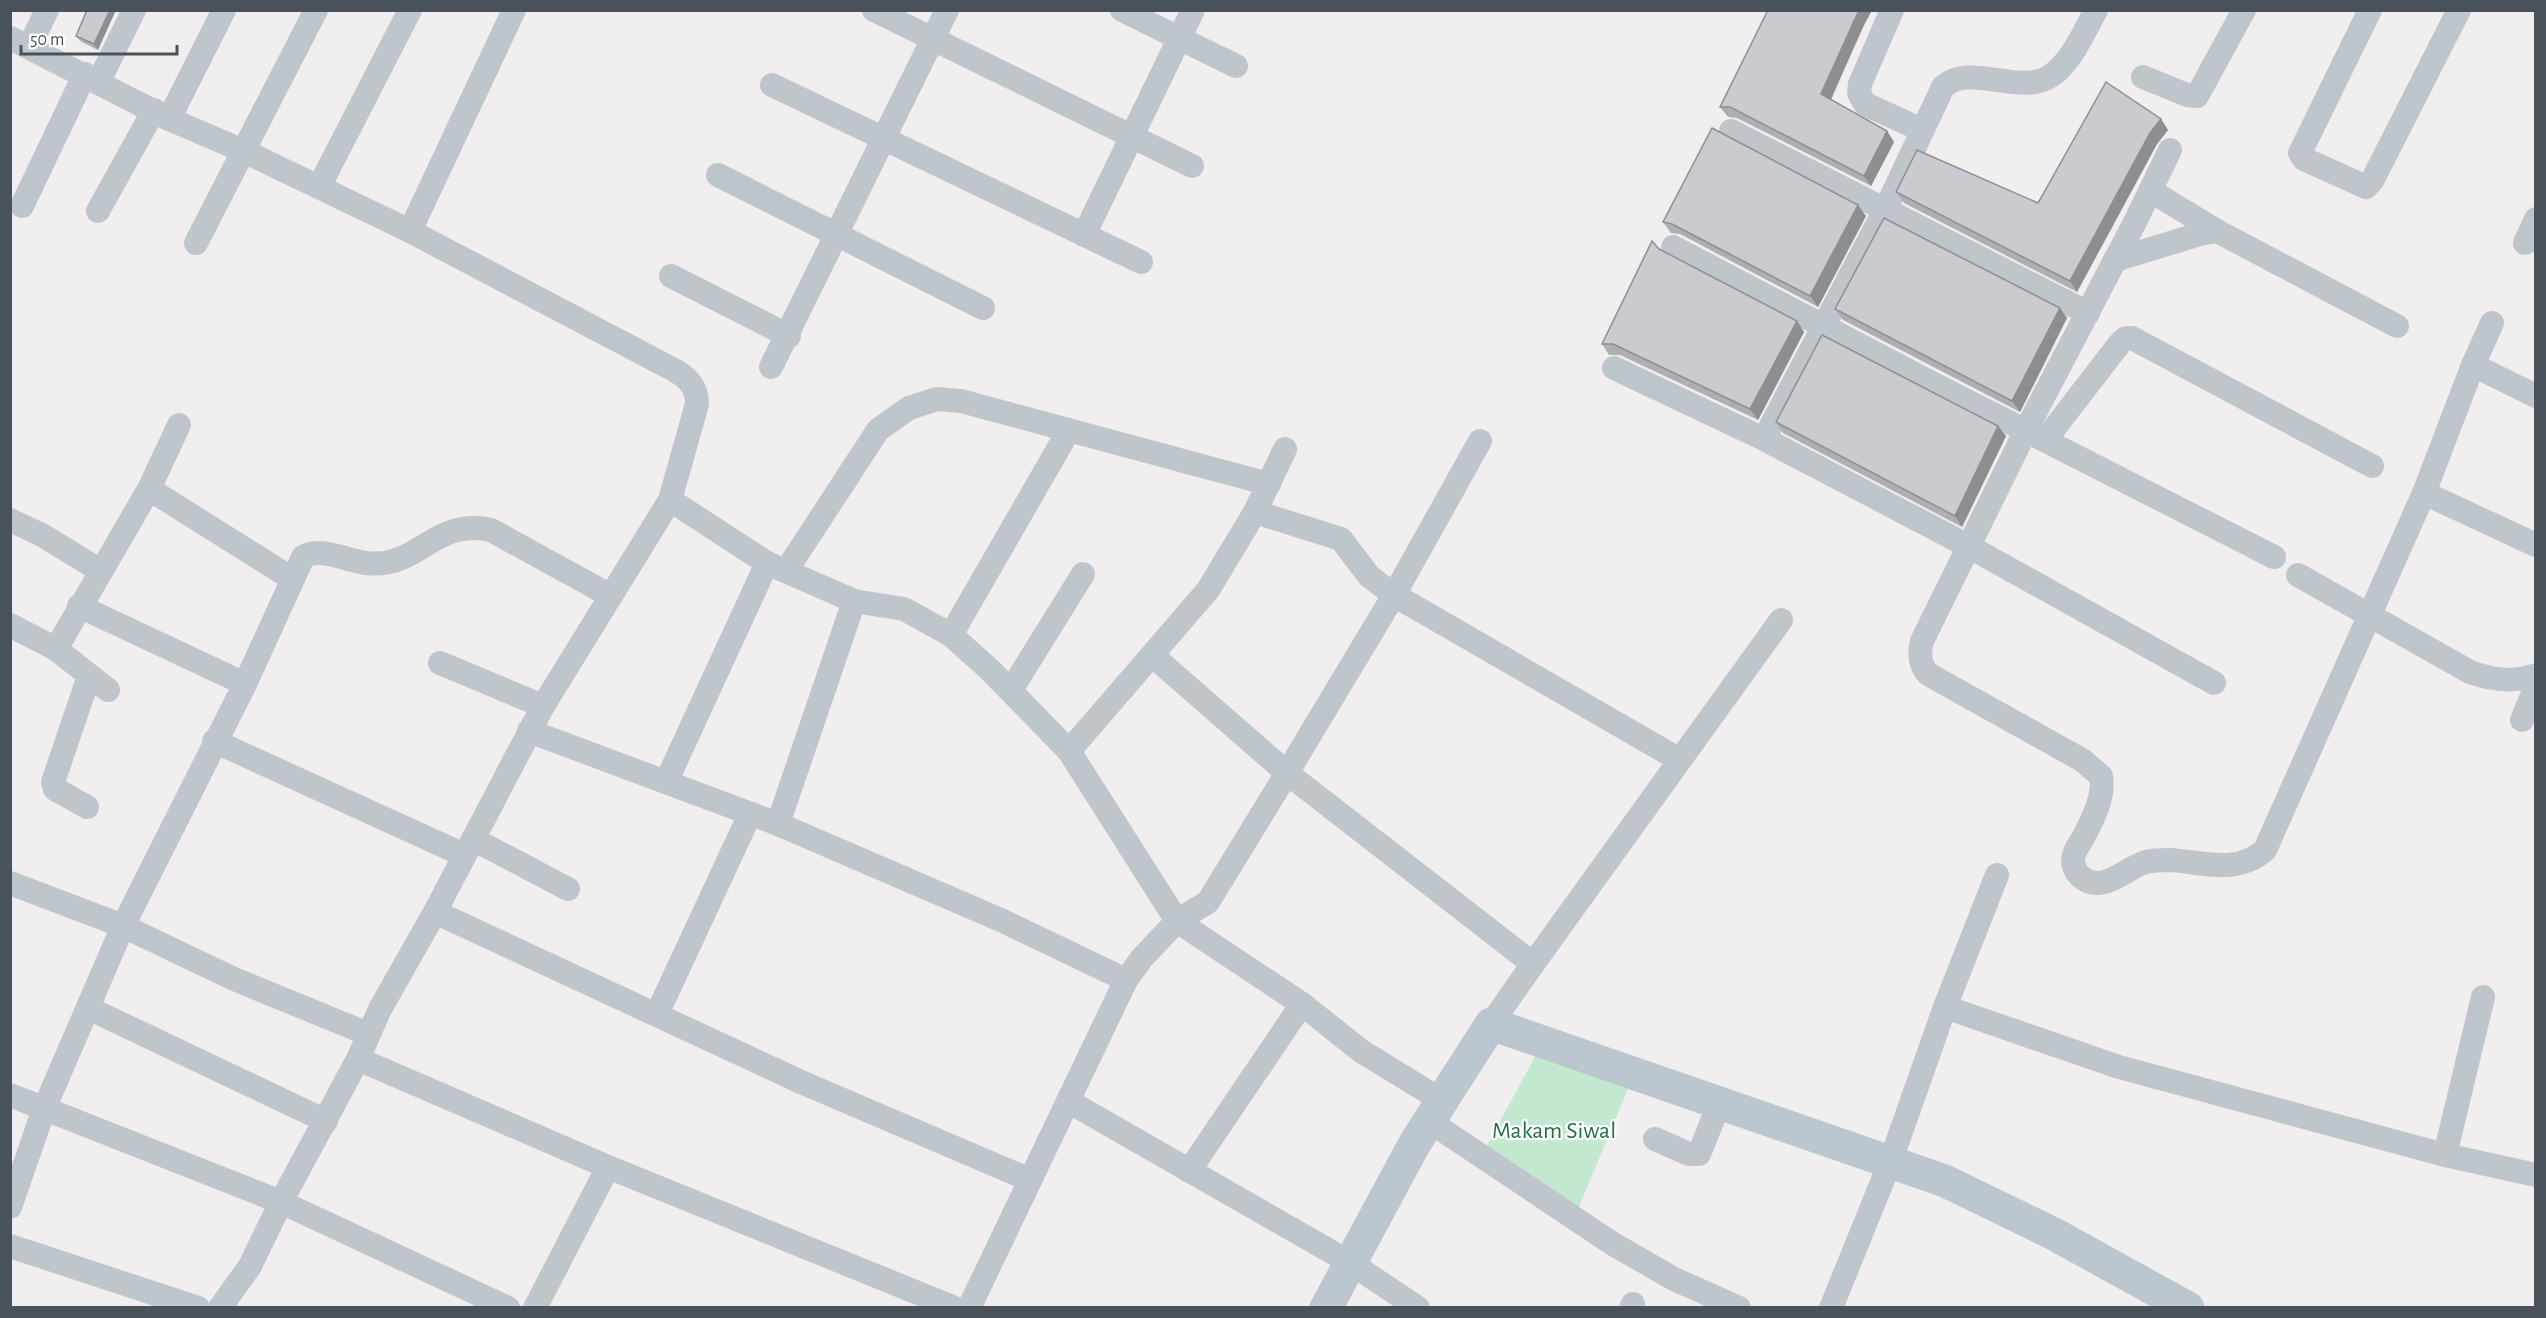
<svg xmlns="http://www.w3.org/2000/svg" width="2546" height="1318" font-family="'Alegreya Sans',sans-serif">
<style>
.green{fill:#c2e9cf}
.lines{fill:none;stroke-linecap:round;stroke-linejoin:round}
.street{stroke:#bec6cc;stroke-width:24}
.secondary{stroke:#bcc6ce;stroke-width:33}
.wall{fill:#adafb3}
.shaded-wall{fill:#8d8e92}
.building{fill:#c9cbd0;stroke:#8d8e92;stroke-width:1.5}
.labels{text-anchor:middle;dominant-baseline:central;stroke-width:4.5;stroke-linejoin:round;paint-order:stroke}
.park-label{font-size:24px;fill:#227246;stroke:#fff}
</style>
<rect width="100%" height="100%" fill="#f1eeef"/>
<polygon class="green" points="1538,1051 1631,1082 1578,1209 1484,1151"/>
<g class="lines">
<g class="street">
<polyline points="874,10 1192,166"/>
<polyline points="1122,10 1236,66"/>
<polyline points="1892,10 1860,84 1859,93 1865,104 1922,130"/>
<polyline points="2370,10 2300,153 2304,159 2366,187 2372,181 2459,10"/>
<path d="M10 38 169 119 246 152 410 231 676 371C689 379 697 388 697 404L670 500 543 706 435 912 380 1009 358 1059 281 1202 250 1266 220 1308"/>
<polyline points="29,47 47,10"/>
<polyline points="2143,77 2187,95 2197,96 2244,10"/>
<polyline points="99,81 134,10"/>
<polyline points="772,85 1141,262"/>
<polyline points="169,119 224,10"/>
<polyline points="1731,131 2088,313"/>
<path d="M2170 150 2134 224 2026 430 1922 641C1919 653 1919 664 1928 674L2082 760 2101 776C2105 795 2093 819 2084 836 2080 844 2073 851 2073 861 2073 866 2076 872 2080 876 2102 896 2125 868 2146 862 2154 860 2162 860 2169 860 2203 862 2236 875 2265 850L2424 493 2473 365 2492 323"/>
<polyline points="718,175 983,308"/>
<polyline points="319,187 410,10"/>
<polyline points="2151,191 2217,231"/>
<polyline points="22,206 85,74"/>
<polyline points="98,211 154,110"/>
<polyline points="410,231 514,10"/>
<polyline points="1084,235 1193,10"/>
<polyline points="196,243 316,10"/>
<polyline points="2525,243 2536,219"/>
<polyline points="1673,247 1930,382 2274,557"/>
<polyline points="2115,260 2200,234 2217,231 2397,326"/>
<polyline points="671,276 789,336"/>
<polyline points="2473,365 2536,396"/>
<polyline points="771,367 947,10"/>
<polyline points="1614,368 1764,439 1970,547 2214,683"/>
<path d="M1764 439 1886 208 1943 87C1968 63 2018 94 2047 78 2070 66 2084 32 2096 10"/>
<polyline points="2046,439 2120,343 2126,338 2132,338 2372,466"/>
<polyline points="149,489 291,578"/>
<polyline points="2424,493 2536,545"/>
<polyline points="670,500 767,563 854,601 904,609 951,635 990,670 1069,751 1177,921 1302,1004 1361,1051 1441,1100"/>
<polyline points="1255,512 1341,539 1369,576 1394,595 1678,759"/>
<polyline points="10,520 42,535 101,571"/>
<polyline points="786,571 878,430 909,408 937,399 961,401 1269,484"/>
<path d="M2298 575 2470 672C2492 680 2513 683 2536 675"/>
<polyline points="79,606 245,684"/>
<polyline points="10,625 56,649 108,690"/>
<polyline points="951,635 1069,430"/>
<polyline points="56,649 149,489 179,425"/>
<polyline points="1153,656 1287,773 1394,595 1480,441"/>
<polyline points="440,663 543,706"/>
<polyline points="1011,690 1083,574"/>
<polyline points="2522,720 2536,686"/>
<polyline points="529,731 778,824 1003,921 1126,980 1142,958 1177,921 1208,902 1287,773 1533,964 1491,1024"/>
<polyline points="214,741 464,855"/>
<polyline points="1069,751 1208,590 1255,512 1285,449"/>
<polyline points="666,782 767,563"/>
<polyline points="87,807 55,789 53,782 89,676"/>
<polyline points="778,824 854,601"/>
<polyline points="473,839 568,889"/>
<polyline points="10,883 123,926 234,979 368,1034"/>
<polyline points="435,912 801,1082 1028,1179"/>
<polyline points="1533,964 1781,620"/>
<polyline points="1945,1007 2119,1067 2445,1155 2536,1175"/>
<polyline points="88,1008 326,1121"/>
<polyline points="657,1014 750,814"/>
<polyline points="358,1059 608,1167 955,1308"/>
<polyline points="10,1095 281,1202 508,1308"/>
<polyline points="1068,1101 1349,1262 1418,1308"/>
<polyline points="1429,1121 1613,1244 1674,1279 1739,1308"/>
<polyline points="1655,1139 1689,1154 1699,1154 1720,1102"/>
<polyline points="2445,1155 2483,997"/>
<polyline points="1189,1171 1302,1004"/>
<path d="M10 1207 44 1109 123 926 245 684 303 557C319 546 348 561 366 563 418 570 434 517 491 530L611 596"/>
<polyline points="10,1246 198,1308"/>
<polyline points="535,1308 608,1167"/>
<polyline points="969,1308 1126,980"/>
<polyline points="1631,1308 1633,1304"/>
<polyline points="1831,1308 1891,1160 1945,1007 1997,875"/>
</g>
<polyline class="secondary" points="1326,1308 1415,1143 1491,1024 1945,1181 2054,1234 2188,1308"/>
</g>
<g class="wall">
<polygon points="87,10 98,50 80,41 76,36"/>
<polygon points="1768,10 1872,10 1863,27 1831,100 1887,131 1894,142 1871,186 1737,118 1728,117 1720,107"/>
<polygon points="2161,119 2168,130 2157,144 2077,292 1904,203 1896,192 2038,203"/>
<polygon points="1866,216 1818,307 1680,234 1671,233 1663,222"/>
<polygon points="1659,249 1797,321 1804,332 1758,420 1620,355 1609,355 1602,344"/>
<polygon points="2060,308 2067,318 2020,412 1843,320 1835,309"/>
<polygon points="1776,422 1998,426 2006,436 1962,527 1783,433"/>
</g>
<g class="shaded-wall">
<polygon points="110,10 116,10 98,50 94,44"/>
<polygon points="1859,10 1872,10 1863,27 1828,105 1821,94"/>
<polygon points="2161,119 2168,130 2157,144 2077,292 2070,281 2150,133"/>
<polygon points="1887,131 1894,142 1871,186 1864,176"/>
<polygon points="1858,205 1866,216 1818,307 1810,296"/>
<polygon points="2060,308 2067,318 2020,412 2012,401"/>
<polygon points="1797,321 1804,332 1758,420 1750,409"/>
<polygon points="1998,426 2006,436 1962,527 1955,516"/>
</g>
<g class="building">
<polygon points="87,10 110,10 94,44 76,36"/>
<polygon points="1768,10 1859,10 1821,94 1887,131 1864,176 1730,107 1720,107"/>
<polygon points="2106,82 2161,119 2150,133 2070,281 1896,192 1917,150 2038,203"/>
<polygon points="1712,128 1858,205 1810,296 1672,224 1663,222"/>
<polygon points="1884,218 2060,308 2012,401 1835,309"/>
<polygon points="1652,241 1659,249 1797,321 1750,409 1613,344 1602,344"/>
<polygon points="1822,335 1998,426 1955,516 1776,422"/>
</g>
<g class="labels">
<g class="park-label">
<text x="1554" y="1131">Makam Siwal</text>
</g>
</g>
<rect width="2546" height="1318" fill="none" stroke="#495259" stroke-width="24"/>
<path d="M21 45v9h156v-9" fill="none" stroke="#495259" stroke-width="3"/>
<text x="30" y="45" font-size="18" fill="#495259" stroke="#ffffff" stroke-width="4.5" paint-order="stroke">50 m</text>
</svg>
